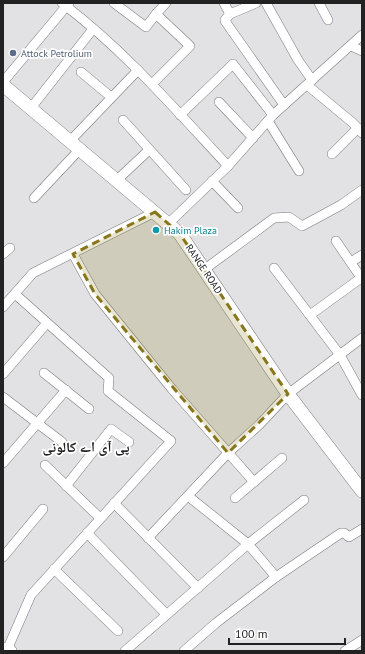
<svg xmlns="http://www.w3.org/2000/svg" width="365" height="654" font-family="'PT Sans','Noto Naskh Arabic',sans-serif">
<style>
.lines{fill:none;stroke-linecap:round;stroke-linejoin:round}
.street-casing{stroke:#797a7c;stroke-width:10}
.secondary-casing{stroke:#797a7c;stroke-width:14}
.street{stroke:#fff;stroke-width:9}
.secondary{stroke:#fff;stroke-width:13}
.marked{fill:#88761a;fill-opacity:0.2;stroke:#88761a;stroke-width:3;stroke-dasharray:8 5;stroke-linejoin:round}
.service-dot{fill:#5c6f8a;stroke:#fff;stroke-width:1.5}
.culture-dot{fill:#0f9aa8;stroke:#fff;stroke-width:1.5}
.labels{text-anchor:middle;dominant-baseline:central;stroke-width:3.5;stroke-linejoin:round;paint-order:stroke}
.service-label{font-size:10px;fill:#4e5e75;stroke:#fff;text-anchor:start}
.culture-label{font-size:10px;fill:#0d838f;stroke:#fff;text-anchor:start}
.street-label{font-size:10px;fill:#222223;stroke:#fff}
.district-label{font-size:14px;font-weight:bold;fill:#222223;stroke:#fff}
</style>
<rect width="100%" height="100%" fill="#e2e2e5"/>
<g class="lines">
<g class="street-casing">
<g id="street">
<path d="M62 3C124 50 175 109 228 166"/>
<polyline points="114,3 146,27 156,14 190,46 152,84"/>
<polyline points="224,3 230,14 256,3"/>
<polyline points="266,3 298,60 312,80"/>
<polyline points="319,3 328,20"/>
<polyline points="156,14 166,3"/>
<polyline points="230,14 225,20 225,21 284,105"/>
<polyline points="351,46 362,51"/>
<polyline points="81,72 111,97"/>
<polyline points="3,82 69,3"/>
<polyline points="307,85 353,123 362,133"/>
<polyline points="219,102 253,138"/>
<polyline points="31,108 93,29"/>
<polyline points="180,115 233,64 273,115"/>
<polyline points="123,120 186,190"/>
<polyline points="268,121 299,171"/>
<polyline points="70,141 138,70"/>
<polyline points="332,154 358,128"/>
<polyline points="117,180 149,150"/>
<polyline points="212,181 238,208"/>
<polyline points="34,198 80,149"/>
<polyline points="168,224 228,166 273,115 362,35"/>
<polyline points="336,241 362,279"/>
<polyline points="3,254 10,248"/>
<polyline points="73,254 95,294 172,389 254,482"/>
<polyline points="351,262 362,255"/>
<polyline points="274,268 340,355 362,395"/>
<polyline points="205,269 274,218 289,217 302,226 341,205 362,190"/>
<polyline points="3,307 33,273 155,212"/>
<polyline points="310,315 361,278"/>
<polyline points="44,373 89,409"/>
<polyline points="3,374 47,323"/>
<polyline points="3,397 62,442"/>
<polyline points="3,463 66,390"/>
<polyline points="45,465 100,518"/>
<polyline points="66,486 111,429 129,442"/>
<polyline points="188,496 248,544 276,577"/>
<polyline points="235,498 282,458"/>
<polyline points="114,503 198,588"/>
<polyline points="87,533 166,614"/>
<polyline points="148,538 228,453 260,424 288,394 362,338"/>
<polyline points="3,557 43,509"/>
<polyline points="54,569 118,631"/>
<polyline points="7,650 31,595 171,441 108,391 109,378 15,294"/>
<polyline points="125,651 248,544 304,500"/>
<polyline points="184,651 216,623 276,577 341,533 344,533 349,537 362,529"/>
<polyline points="345,651 362,640"/>
</g>
</g>
<g class="secondary-casing">
<g id="secondary">
<polyline points="3,85 180,234 288,394 362,491"/>
<polyline points="3,649 10,651"/>
</g>
</g>
<use href="#street" class="street"/>
<use href="#secondary" class="secondary"/>
</g>
<path class="marked" d="M155 212 180 234 288 394 228 453 95 294 73 254Z"/>
<circle class="service-dot" cx="13" cy="53" r="4"/>
<circle class="culture-dot" cx="156" cy="230" r="4"/>
<g class="labels">
<g class="service-label">
<text x="21" y="53">Attock Petrolium</text>
</g>
<g class="culture-label">
<text x="164" y="230">Hakim Plaza</text>
</g>
<g class="street-label">
<text transform="translate(204 269) rotate(56)">RANGE ROAD</text>
</g>
<g class="district-label">
<text x="86" y="447">پی آی اے کالونی</text>
</g>
</g>
<rect width="365" height="654" fill="none" stroke="#222223" stroke-width="8"/>
<path d="M229 638v6h116v-6" fill="none" stroke="#222223" stroke-width="2"/>
<text x="235" y="638" font-size="12" fill="#222223" stroke="#ffffff" stroke-width="3" paint-order="stroke">100 m</text>
</svg>
